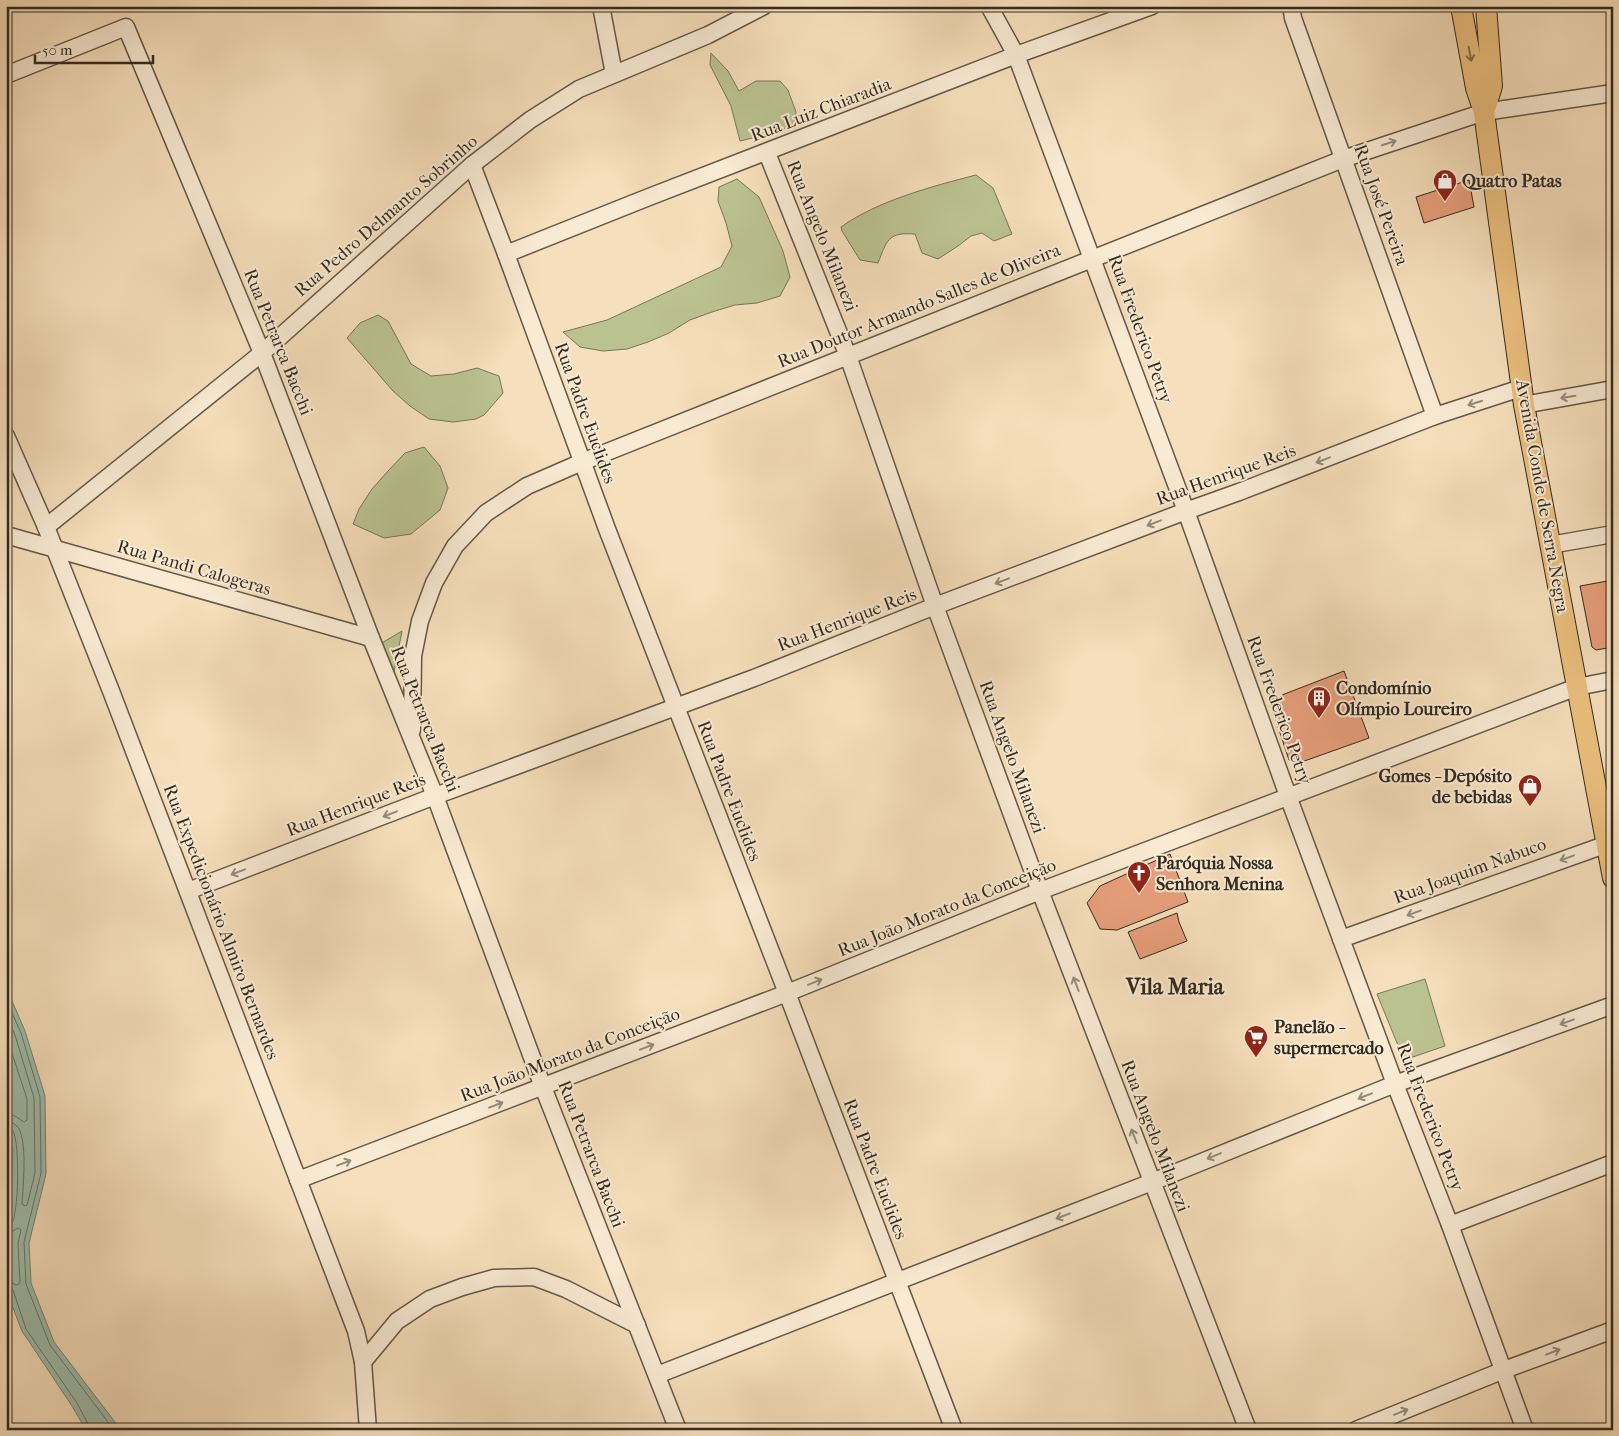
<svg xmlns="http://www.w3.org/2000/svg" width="1619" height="1436" font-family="'IM FELL French Canon',serif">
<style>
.green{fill:#bbc292;stroke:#777658}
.water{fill:#9dbdac;stroke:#738274}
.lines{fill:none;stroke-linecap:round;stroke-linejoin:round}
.shore{stroke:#687466;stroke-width:1}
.building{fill:#e79f7b;stroke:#332a1f}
.minor-casing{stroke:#645746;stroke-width:19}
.major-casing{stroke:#332a1f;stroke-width:22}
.minor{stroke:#f9ead3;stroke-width:16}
.major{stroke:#ebc07e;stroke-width:20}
.oneway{stroke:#866e4a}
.oneway2{stroke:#968a79}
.labels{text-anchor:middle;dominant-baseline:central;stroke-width:4;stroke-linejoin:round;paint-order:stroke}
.street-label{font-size:18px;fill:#332a1f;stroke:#f9ead3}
.poi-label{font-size:18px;font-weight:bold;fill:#332a1f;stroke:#f9ead3;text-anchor:start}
.district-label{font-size:22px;font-weight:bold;fill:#332a1f;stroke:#f9ead3}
</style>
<rect width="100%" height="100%" fill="#f6dfbc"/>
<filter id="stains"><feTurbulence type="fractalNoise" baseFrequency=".004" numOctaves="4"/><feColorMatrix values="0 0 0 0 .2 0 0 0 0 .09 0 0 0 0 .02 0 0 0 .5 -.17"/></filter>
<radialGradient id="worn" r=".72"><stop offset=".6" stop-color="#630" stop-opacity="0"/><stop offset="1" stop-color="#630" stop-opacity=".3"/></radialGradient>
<g class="green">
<polygon points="711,53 728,71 739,91 756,81 780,81 788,90 796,112 793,125 773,133 740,141 731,106 710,65"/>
<path d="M976 175 993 188 1012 234 994 241 982 233 971 236 958 246 938 259 922 253 915 234C888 232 887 240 878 263L860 260 842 231 841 227C877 201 933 186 976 175Z"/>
<polygon points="737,179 759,197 783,251 790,277 780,296 757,303 735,305 712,312 690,320 669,333 648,342 627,349 603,351 580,347 563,332 607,320 721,267 732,246 726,223 718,201 719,187"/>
<polygon points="378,315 388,321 411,364 431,376 454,374 477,368 499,376 503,393 484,415 476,419 453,422 429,419 410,406 393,391 347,338 360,323"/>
<polygon points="424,447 440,466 448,488 440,510 411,534 384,538 353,524 359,509 372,489 388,471 405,453"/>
<polygon points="402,631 393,677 380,644"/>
<polygon points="1425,979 1445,1046 1404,1060 1377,994"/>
</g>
<polygon class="water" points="6,987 25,1031 45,1096 46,1174 29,1243 31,1283 54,1342 121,1430 86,1430 72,1406 22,1331 10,1300 6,1283 6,1237 11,1206 13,1149 6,1122"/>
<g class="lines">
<g class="shore">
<polyline points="6,999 21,1033 40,1097 41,1173 24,1242 26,1284 50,1345 114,1430"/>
<path d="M6 1015 15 1035 34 1098 35 1173 27 1205 25 1206 22 1204C23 1187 28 1138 17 1126 14 1123 10 1122 6 1122"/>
<polyline points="6,1035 27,1099 27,1120 24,1122 15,1116 6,1114"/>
<path d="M6 1128C10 1129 11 1128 13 1131 20 1143 19 1215 11 1225L6 1226"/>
<polyline points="6,1233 11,1232 18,1228 21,1230 18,1243 20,1283 17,1285 6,1281"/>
<polyline points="6,1287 13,1290 26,1329 77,1403 89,1426 90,1430"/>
</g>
</g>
<g class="building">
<polygon points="1469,180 1474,207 1424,223 1416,197"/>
<polygon points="1613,580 1613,647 1596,650 1592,647 1580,586"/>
<polygon points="1344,671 1369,738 1296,764 1289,760 1269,700"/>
<polygon points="1170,854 1188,902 1117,930 1100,929 1087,903 1100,886"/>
<polygon points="1177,913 1179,922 1187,941 1140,959 1128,932"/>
</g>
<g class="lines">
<g class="minor-casing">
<g id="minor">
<polyline points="601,6 614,74"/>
<polyline points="989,6 1016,55 1186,511 1288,796 1395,1084 1450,1225 1525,1430"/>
<polyline points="1291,6 1293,18 1435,416"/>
<polyline points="6,75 126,27 262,353 371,638 435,796 543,1087 678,1430"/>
<polyline points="767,153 848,356 935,606 1040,891 1248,1430"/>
<polyline points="472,165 506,254 607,529 787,993 954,1430"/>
<polyline points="506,254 649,197 1016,55 1152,6"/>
<polyline points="1524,405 1613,389"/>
<polyline points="6,436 46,527 111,691 356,1331 363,1362 368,1430"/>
<polyline points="46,527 262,353 472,165 530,120 579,89 708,35 764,6"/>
<polyline points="6,535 371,638"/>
<polyline points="1550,545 1613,534"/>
<polyline points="412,730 413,656 420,621 434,583 455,546 486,513 527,486 582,462 1343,159 1484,112 1613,93"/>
<polyline points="188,891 435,796 754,678 935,606 1186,511 1239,492 1435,416 1521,388"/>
<polyline points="1341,939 1613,842"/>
<polyline points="298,1180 787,993 1040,891 1577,687 1613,680"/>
<polyline points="1450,1225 1613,1163"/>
<polyline points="363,1362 397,1321 430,1299 462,1287 494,1278 534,1277 566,1289 637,1325"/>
<polyline points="657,1375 1152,1182 1395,1084 1613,1005"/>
<polyline points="1356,1430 1504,1370 1613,1330"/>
</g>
</g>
<g class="major-casing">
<g id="major">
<polyline points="1461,6 1476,88 1484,112 1524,405 1613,878"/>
<polyline points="1484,112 1492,86 1486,6"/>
</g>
</g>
<use href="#minor" class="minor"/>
<use href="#major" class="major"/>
</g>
<defs><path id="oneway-shaft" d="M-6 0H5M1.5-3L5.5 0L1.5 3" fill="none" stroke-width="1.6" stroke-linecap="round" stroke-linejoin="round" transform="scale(1.25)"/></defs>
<use class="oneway" href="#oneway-shaft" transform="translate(1470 54) rotate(79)"/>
<g class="oneway2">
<use href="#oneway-shaft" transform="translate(1389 143) rotate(-18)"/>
<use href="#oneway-shaft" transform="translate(1568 397) rotate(170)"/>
<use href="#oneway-shaft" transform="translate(1475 403) rotate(162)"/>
<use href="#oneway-shaft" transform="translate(1323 460) rotate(159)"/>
<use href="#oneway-shaft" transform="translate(1154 523) rotate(159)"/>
<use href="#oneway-shaft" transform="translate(1002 581) rotate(159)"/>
<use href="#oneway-shaft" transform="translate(390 814) rotate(159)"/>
<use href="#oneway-shaft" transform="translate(1567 858) rotate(160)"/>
<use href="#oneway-shaft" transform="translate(238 872) rotate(159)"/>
<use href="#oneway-shaft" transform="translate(1414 913) rotate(160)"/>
<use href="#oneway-shaft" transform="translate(815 982) rotate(-22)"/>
<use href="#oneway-shaft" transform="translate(1076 984) rotate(-111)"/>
<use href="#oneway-shaft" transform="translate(1567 1022) rotate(160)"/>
<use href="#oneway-shaft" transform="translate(647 1047) rotate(-21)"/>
<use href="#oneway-shaft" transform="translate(1365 1096) rotate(159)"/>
<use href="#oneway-shaft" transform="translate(496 1105) rotate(-21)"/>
<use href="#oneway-shaft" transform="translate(1134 1136) rotate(-111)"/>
<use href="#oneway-shaft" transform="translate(1214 1156) rotate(158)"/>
<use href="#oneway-shaft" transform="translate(344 1163) rotate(-21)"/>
<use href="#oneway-shaft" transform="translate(1063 1216) rotate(159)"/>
<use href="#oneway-shaft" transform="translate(1553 1352) rotate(-21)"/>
<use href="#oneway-shaft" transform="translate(1401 1412) rotate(-22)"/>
</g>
<defs>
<g id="shop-pin" transform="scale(1.25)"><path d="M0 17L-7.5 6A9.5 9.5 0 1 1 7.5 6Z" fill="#8f2418" stroke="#f9ead3"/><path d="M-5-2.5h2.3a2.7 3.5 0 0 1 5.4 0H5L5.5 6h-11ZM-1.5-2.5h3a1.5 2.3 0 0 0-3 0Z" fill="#fff"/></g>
<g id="building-pin" transform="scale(1.25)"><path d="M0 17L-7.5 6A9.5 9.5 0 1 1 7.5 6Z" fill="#8f2418" stroke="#f9ead3"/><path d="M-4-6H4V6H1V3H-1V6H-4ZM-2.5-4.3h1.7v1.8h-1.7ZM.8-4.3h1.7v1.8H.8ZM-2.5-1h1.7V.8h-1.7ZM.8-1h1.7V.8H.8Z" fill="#fff"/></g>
<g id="church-pin" transform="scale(1.25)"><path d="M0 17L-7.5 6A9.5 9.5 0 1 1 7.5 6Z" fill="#8f2418" stroke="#f9ead3"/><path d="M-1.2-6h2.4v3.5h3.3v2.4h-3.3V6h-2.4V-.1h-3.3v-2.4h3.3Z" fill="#fff"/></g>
<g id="supermarket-pin" transform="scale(1.25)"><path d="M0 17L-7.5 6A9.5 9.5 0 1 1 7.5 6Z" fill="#8f2418" stroke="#f9ead3"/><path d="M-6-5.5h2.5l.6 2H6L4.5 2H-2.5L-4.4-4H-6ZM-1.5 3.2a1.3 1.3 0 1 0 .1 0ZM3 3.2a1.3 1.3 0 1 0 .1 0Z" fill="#fff"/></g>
</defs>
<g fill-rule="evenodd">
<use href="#shop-pin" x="1445" y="181"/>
<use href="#building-pin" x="1319" y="698"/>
<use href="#shop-pin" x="1530" y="786"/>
<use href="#church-pin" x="1139" y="873"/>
<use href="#supermarket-pin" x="1256" y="1037"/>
</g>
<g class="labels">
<g class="street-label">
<text transform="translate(821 110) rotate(-21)">Rua Luiz Chiaradia</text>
<text transform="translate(1381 205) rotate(70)">Rua José Pereira</text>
<text transform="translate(386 216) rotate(-41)">Rua Pedro Delmanto Sobrinho</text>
<text transform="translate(822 236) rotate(68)">Rua Angelo Milanezi</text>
<text transform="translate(919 306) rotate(-22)">Rua Doutor Armando Salles de Oliveira</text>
<text transform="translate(1140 329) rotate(70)">Rua Frederico Petry</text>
<text transform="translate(278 342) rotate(68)">Rua Petrarca Bacchi</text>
<text transform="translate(585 413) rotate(70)">Rua Padre Euclides</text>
<text transform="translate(1226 475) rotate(-20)">Rua Henrique Reis</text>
<text transform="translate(1542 496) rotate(80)">Avenida Conde de Serra Negra</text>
<text transform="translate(194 568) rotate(16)">Rua Pandi Calogeras</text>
<text transform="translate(847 620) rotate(-21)">Rua Henrique Reis</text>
<text transform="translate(1279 710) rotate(70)">Rua Frederico Petry</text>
<text transform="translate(425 719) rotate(68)">Rua Petrarca Bacchi</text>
<text transform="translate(1012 757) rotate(70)">Rua Angelo Milanezi</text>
<text transform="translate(729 791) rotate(69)">Rua Padre Euclides</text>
<text transform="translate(356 805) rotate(-21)">Rua Henrique Reis</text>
<text transform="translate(1470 871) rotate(-20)">Rua Joaquim Nabuco</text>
<text transform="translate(947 908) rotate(-22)">Rua João Morato da Conceição</text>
<text transform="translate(221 922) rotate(69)">Rua Expedicionário Almiro Bernardes</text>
<text transform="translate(570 1055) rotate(-21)">Rua João Morato da Conceição</text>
<text transform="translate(1430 1117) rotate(69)">Rua Frederico Petry</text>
<text transform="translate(1155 1136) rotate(69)">Rua Angelo Milanezi</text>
<text transform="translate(591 1154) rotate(69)">Rua Petrarca Bacchi</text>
<text transform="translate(875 1169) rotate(69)">Rua Padre Euclides</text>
</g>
<g class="poi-label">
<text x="1462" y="181">Quatro Patas</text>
<text x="1336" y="688">Condomínio<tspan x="1336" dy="21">Olímpio Loureiro</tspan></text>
<text x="1512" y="776" text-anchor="end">Gomes - Depósito<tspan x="1512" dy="21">de bebidas</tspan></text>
<text x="1156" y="863">Paróquia Nossa<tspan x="1156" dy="21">Senhora Menina</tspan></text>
<text x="1274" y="1027">Panelão -<tspan x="1274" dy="21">supermercado</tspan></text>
</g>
<g class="district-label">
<text x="1175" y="987">Vila Maria</text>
</g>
</g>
<rect width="1619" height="1436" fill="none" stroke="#f6dfbc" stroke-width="25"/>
<rect x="8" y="8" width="1604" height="1421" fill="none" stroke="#332a1f" stroke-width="2.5"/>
<rect x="12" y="12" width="1594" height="1411" fill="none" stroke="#332a1f"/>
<path d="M35 55v8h118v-8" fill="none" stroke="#332a1f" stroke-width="2.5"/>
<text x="42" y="55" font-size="15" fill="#332a1f" stroke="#f9ead3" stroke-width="4" paint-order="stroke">50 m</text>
<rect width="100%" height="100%" filter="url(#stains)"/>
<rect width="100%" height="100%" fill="url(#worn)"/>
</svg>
